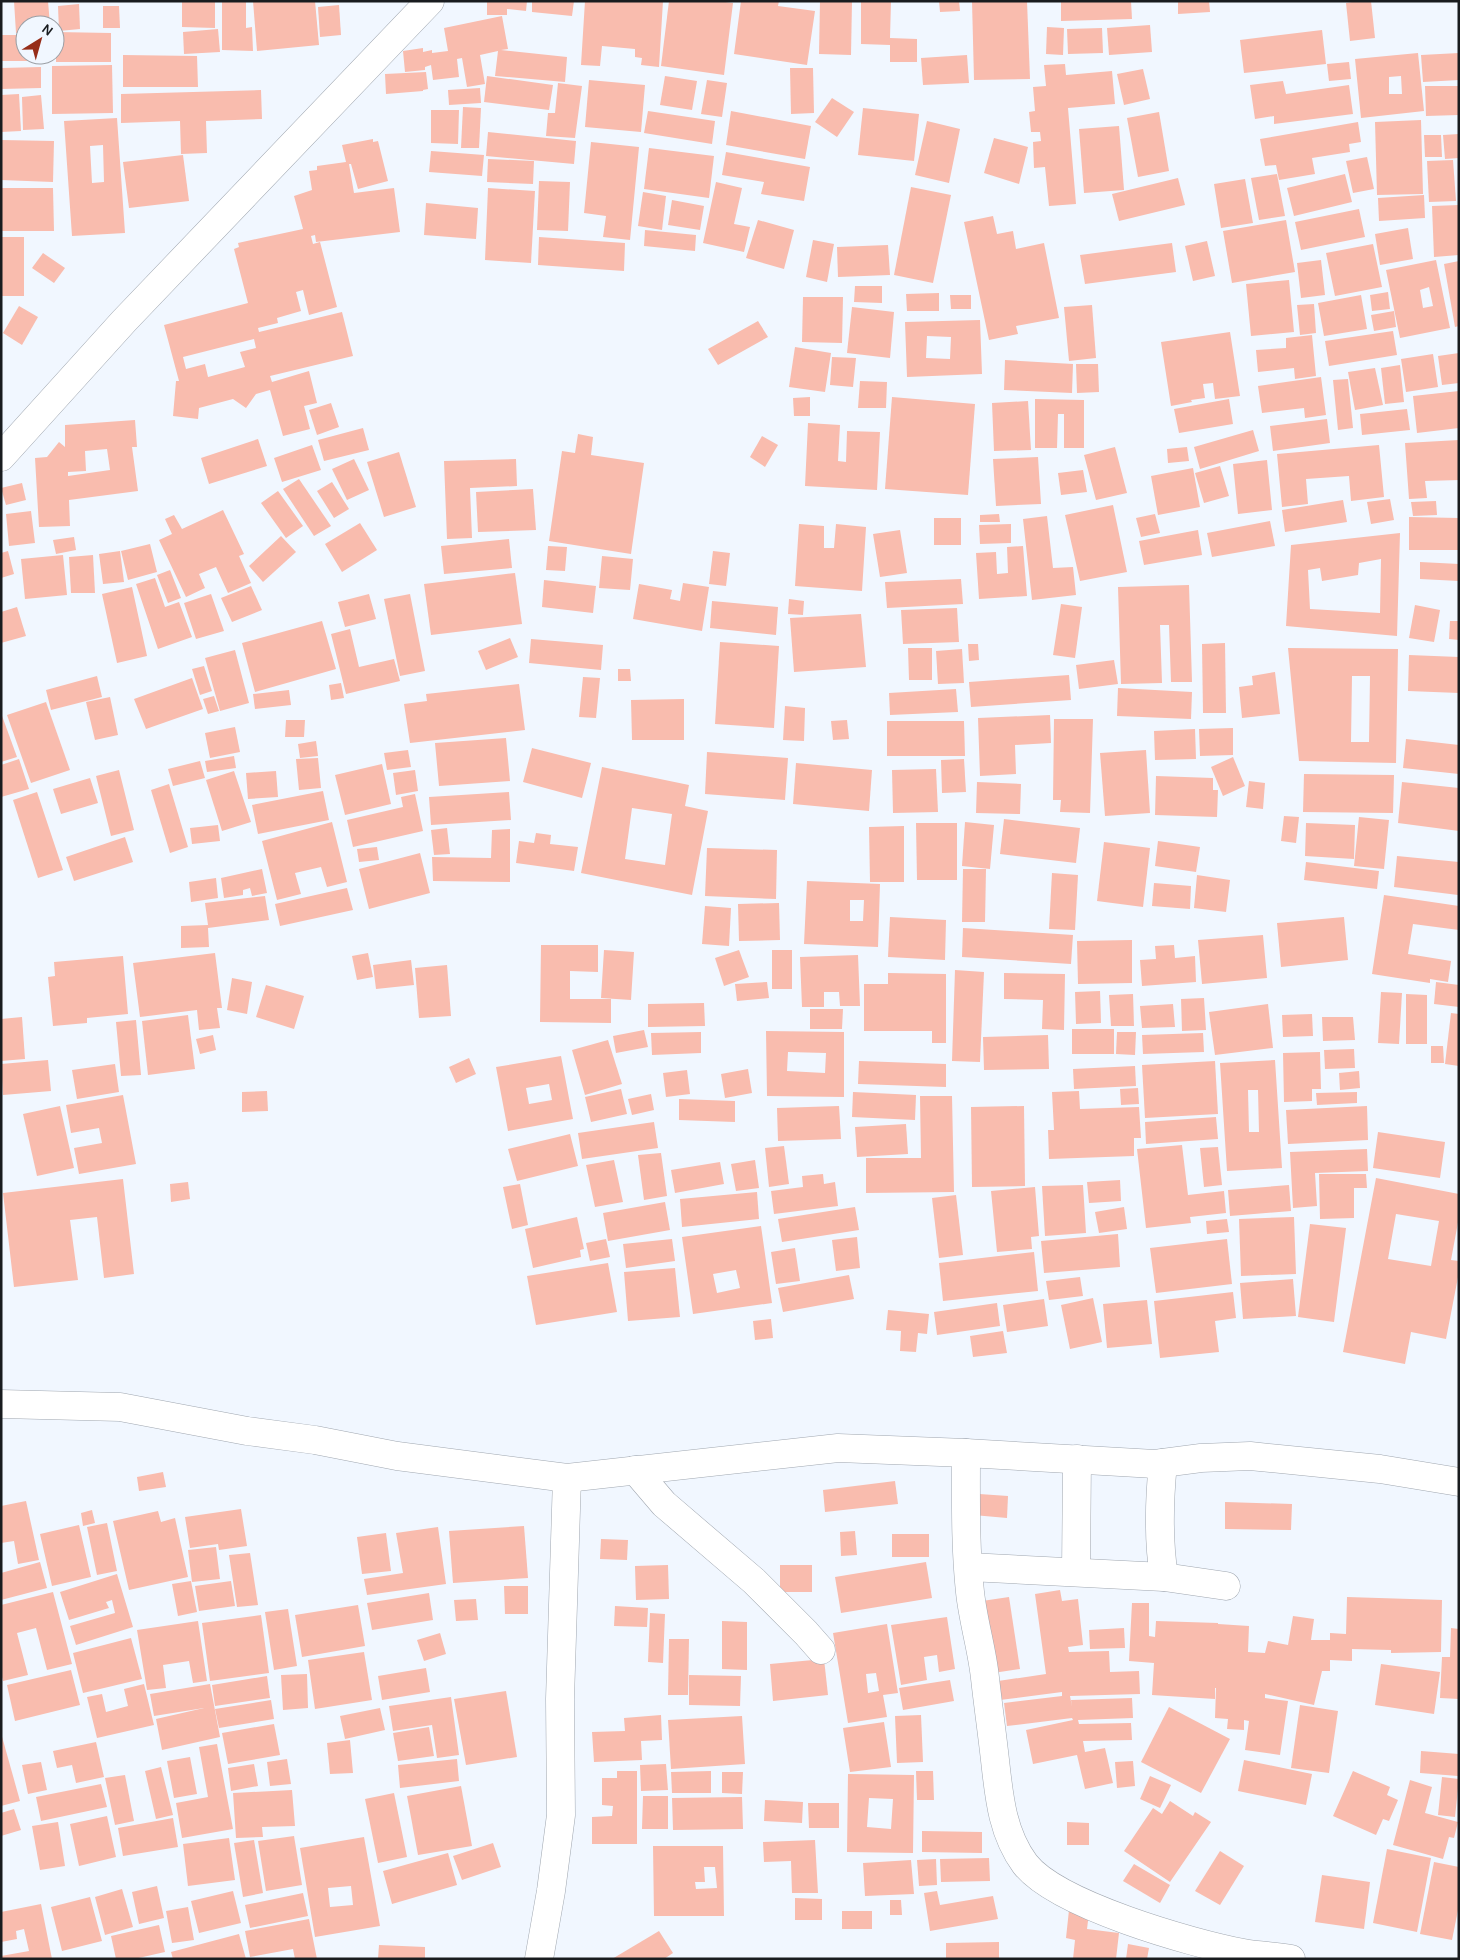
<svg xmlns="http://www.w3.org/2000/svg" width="1460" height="1960" font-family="Karla,sans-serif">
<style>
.building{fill:#f9bcae;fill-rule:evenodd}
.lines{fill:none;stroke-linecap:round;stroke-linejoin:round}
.minor-casing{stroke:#a0a7b0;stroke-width:29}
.minor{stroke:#fff;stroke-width:28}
</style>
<rect width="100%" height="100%" fill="#f1f7ff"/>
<g class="building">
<polygon points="14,1 48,1 50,25 25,25 25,33 16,33"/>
<polygon points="182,1 215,1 215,28 182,27"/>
<polygon points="222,1 246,1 246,28 252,27 253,51 222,50"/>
<polygon points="253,1 315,1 319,45 257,51"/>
<polygon points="487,1 527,1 526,11 507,9 507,15 487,15"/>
<polygon points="532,1 574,1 572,16 532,12"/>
<polygon points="585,1 663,1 659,67 641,65 642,58 635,57 635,49 602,46 600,66 581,65"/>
<polygon points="669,1 718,1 733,3 724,75 661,66"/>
<polygon points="741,1 779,1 778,6 815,11 807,65 734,54"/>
<polygon points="820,1 852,1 851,55 819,54"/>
<polygon points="861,1 891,1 890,38 917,39 917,62 890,62 890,45 861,44"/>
<polygon points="939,1 959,1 960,11 940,12"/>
<polygon points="972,1 1027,1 1030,79 974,80"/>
<polygon points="1061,1 1131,1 1132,19 1061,21"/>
<polygon points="1178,1 1209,1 1210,12 1178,14"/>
<polygon points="1358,1 1371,1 1375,38 1350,41 1346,3"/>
<polygon points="79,4 80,29 59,31 58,6"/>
<polygon points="339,5 341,35 320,37 318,7"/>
<polygon points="103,6 119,6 120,28 103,28"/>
<polygon points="502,16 508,49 501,50 567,57 565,82 495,76 498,51 480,55 485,84 467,87 462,58 457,59 459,77 433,80 431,65 425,67 425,70 405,72 403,51 423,48 423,52 432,50 432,53 448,51 444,28"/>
<polygon points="1150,25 1152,52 1109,55 1107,28"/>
<polygon points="1047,27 1064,28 1063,55 1046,54"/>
<polygon points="1102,28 1103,53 1068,54 1067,29"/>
<polygon points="218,29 220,52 184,54 183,32"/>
<polygon points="1322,30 1326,64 1244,73 1240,40"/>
<polygon points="56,32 111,33 111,62 56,62"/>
<polygon points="1,35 25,35 25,55 48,55 48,61 1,61"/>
<path d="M1418 53 1424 111 1361 118 1355 59ZM1401 76 1402 94H1389V77Z"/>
<polygon points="1459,53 1459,80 1423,82 1421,55"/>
<polygon points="123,55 197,56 198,87 123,87"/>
<polygon points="967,55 969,83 923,85 921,58"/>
<polygon points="1349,62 1351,79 1329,81 1327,64"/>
<polygon points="1065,64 1066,75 1112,71 1115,104 1068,108 1076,204 1049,206 1045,167 1034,168 1033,142 1041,141 1040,132 1031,132 1029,112 1035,111 1033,87 1046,86 1044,65"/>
<polygon points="112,65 113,113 52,114 52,66"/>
<polygon points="41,67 41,88 1,89 1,68"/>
<polygon points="790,68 813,68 814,113 791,114"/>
<polygon points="1143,69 1150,99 1124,105 1117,74"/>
<polygon points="426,72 428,89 423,90 423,91 386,94 385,74"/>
<polygon points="487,76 553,85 549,110 484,102"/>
<polygon points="665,76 697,81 692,110 660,105"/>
<polygon points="589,80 645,85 641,132 585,127"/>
<polygon points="707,80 727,83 722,117 701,114"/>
<polygon points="1283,81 1286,94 1349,85 1353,114 1274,124 1274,116 1255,119 1250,85"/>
<polygon points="558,83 582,86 575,138 546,136 548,113 555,113"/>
<polygon points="1425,86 1459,86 1459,115 1426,116"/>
<polygon points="480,88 481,103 449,105 448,90"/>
<polygon points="261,90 262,119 206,121 207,153 181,154 180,121 121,123 121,94"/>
<polygon points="19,94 21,131 1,132 1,95"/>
<polygon points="41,95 44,129 23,130 22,97"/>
<polygon points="832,98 854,112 837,137 815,122"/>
<polygon points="463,107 481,108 479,148 461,148"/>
<polygon points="863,108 919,114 914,161 858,155"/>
<polygon points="431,110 459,110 458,144 431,143"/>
<polygon points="648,111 715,121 712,144 644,133"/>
<polygon points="731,111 811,126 805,159 726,145"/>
<polygon points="1159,112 1169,171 1138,177 1127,118"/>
<path d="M117 118 125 233 72 236 64 121ZM103 145 104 182 92 183 90 146Z"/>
<polygon points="1421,120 1423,194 1377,195 1375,122"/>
<polygon points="927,121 960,129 949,183 915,175"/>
<polygon points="1358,122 1361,142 1349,144 1350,152 1312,158 1315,174 1279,180 1276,165 1265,166 1260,139"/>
<polygon points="1119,126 1124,190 1084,193 1079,129"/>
<polygon points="488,132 576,141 574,164 486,156"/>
<polygon points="1459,134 1459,158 1445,159 1443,135"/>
<polygon points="1424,135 1441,135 1442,157 1425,157"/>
<polygon points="994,138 1028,147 1019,184 984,173"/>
<path d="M373 139V142L378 141 388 181 358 189 351 164H349L354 193 394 188 400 232 316 242 315 235 311 236 313 244 320 242 337 307 309 315 303 290 296 292 301 311 277 318 278 323 258 328 259 332 342 312 353 356 270 376 272 382 309 371 317 403 304 406 310 429 283 436 270 390 256 394 246 408 233 399 199 408 198 419 173 416 176 381H179L164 325 248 303 234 249 239 247 238 243 303 229 294 196 312 190 309 171 317 170V166L346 162 342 145ZM254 339 256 348 240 352 245 367 208 377 205 364 186 369 183 357Z"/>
<polygon points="1,140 54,141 53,182 1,180"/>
<polygon points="591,142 639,147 630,240 603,237 606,216 584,213"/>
<polygon points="649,148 714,156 709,198 644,189"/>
<polygon points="431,151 484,155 482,176 429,172"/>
<polygon points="726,152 810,167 804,201 761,194 764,182 722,175"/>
<polygon points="183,155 189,201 129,208 123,162"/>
<polygon points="1367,157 1374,189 1353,193 1346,161"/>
<polygon points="488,159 534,161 533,184 487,182"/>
<polygon points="1453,160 1456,201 1429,202 1427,161"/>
<polygon points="1277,174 1285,216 1259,220 1251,178"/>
<polygon points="1345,174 1352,202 1294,216 1287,188"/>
<polygon points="1178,178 1185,205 1119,221 1112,194"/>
<polygon points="1245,179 1253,223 1221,228 1214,184"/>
<polygon points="539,181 570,182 568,231 537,230"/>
<polygon points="716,182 742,188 734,224 750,227 744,252 703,243"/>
<polygon points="911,187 951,195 933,283 894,275"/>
<polygon points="1,188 53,188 54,231 1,231"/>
<polygon points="488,188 535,191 531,263 485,260"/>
<polygon points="643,192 666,196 662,230 638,226"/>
<polygon points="1424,195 1425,218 1379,221 1378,198"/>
<polygon points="672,200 704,206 700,230 668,225"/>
<polygon points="426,203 478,208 476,239 424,235"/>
<polygon points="1459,205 1459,255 1434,257 1432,206"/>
<polygon points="1359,209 1365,237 1301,250 1295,222"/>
<polygon points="993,216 997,234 1013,231 1016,249 1044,243 1059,318 1016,326 1018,334 989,340 964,222"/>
<polygon points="758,220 794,230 784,269 746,258"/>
<polygon points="1286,220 1295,272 1232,283 1223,231"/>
<polygon points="1408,228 1413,259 1380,265 1375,234"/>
<polygon points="645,230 696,235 695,251 644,246"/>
<rect x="1" y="237" width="23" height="59"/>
<polygon points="539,237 625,243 624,271 538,265"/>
<polygon points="813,240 834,244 827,282 806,277"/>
<polygon points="1207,241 1215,276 1193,281 1185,246"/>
<polygon points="1172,243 1176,272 1085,284 1080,255"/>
<polygon points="1373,244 1382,287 1335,296 1326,253"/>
<polygon points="888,245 890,275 838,277 837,247"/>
<polygon points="43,253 65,268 54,283 32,268"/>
<polygon points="1321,260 1325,295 1301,298 1297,263"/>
<path d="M1436 260 1450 328 1400 338 1386 270ZM1429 287 1433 306 1423 308 1420 290Z"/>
<polygon points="1459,261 1459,326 1455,327 1444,264"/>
<polygon points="1289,280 1294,332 1251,336 1246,284"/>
<polygon points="855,286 882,286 882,303 854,302"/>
<polygon points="1388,292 1390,309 1372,311 1370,295"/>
<polygon points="939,293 939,311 907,311 906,294"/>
<polygon points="950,295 971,295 971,309 951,309"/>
<polygon points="1361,295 1367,329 1324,336 1318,303"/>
<polygon points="803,297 843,297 842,343 802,342"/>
<polygon points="1314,304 1316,333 1300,335 1297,305"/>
<polygon points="1092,305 1096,358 1069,361 1064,307"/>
<polygon points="19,306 38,317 22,345 3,333"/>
<polygon points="852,307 894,312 890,358 847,353"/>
<polygon points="1394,311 1396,327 1374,331 1371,315"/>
<path d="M980 320 982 374 907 377 905 322ZM927 336 951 337 950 359 926 358Z"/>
<polygon points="758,321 768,337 718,365 708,349"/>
<polygon points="1393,331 1397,355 1329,366 1325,341"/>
<polygon points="1230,332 1240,396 1215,399 1213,383 1203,384 1205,398 1191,400 1192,402 1171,406 1161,342"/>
<polygon points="1312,335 1316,376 1295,379 1294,368 1258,372 1256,350 1286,348 1286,338"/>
<polygon points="795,347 831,353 825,392 789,387"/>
<polygon points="1459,353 1459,383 1442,385 1438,356"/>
<polygon points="1433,354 1438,387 1406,392 1401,359"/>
<polygon points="832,357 856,358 853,387 830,385"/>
<polygon points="1005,360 1073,364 1072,393 1004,390"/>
<polygon points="1076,364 1098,364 1099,392 1077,393"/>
<polygon points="1400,365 1404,402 1385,404 1381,368"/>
<polygon points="1375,368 1383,405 1355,410 1348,372"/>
<polygon points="1321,377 1326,415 1305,418 1304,408 1262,413 1258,386"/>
<polygon points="1348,379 1353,428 1338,430 1333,380"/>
<polygon points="860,381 887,382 886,408 858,408"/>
<polygon points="1459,391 1459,428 1417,433 1413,396"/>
<polygon points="810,397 810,416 794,416 793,398"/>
<polygon points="892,397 975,404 968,495 885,489"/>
<polygon points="1035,399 1084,400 1084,448 1064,448 1064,414 1058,414 1057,448 1035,448"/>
<polygon points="1229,399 1233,424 1179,433 1174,409"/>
<polygon points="1028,401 1031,450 994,451 992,403"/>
<polygon points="331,403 339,427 317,435 309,410"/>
<polygon points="1407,409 1410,430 1362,435 1360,414"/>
<polygon points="1327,419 1330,443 1273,451 1270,426"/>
<path d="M135 420 137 447H132L138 491 69 500 70 526 39 527 35 458 47 457 59 442 65 447V425ZM107 449 110 470 68 476V472L86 471 85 451Z"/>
<polygon points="808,423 840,425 838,461 846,462 847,431 880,432 877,490 805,486"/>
<polygon points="363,428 369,450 324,461 318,440"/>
<polygon points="1253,430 1259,451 1200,469 1194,447"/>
<polygon points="578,434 593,437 591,455 644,463 631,554 549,541 562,451 575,453"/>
<polygon points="762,436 778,445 765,467 750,457"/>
<polygon points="258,439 267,466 209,484 201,458"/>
<polygon points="1459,440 1459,480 1425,481 1427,498 1409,499 1405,443"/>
<polygon points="312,445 321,470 282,482 274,458"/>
<polygon points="1379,445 1384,497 1351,501 1349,476 1306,479 1308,504 1282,507 1277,454"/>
<polygon points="1115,447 1127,493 1096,500 1084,455"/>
<polygon points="1187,447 1189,461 1168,463 1167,449"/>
<polygon points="399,452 416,507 384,517 367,462"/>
<polygon points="1038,457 1041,504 996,506 993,459"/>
<polygon points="354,459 369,490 347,500 332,469"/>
<polygon points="516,459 517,486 470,488 472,538 447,539 444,461"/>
<polygon points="1267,460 1272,510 1238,514 1233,464"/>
<polygon points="1220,466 1229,496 1204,503 1195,473"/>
<polygon points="1193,468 1200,507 1158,515 1151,476"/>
<polygon points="1083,470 1087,492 1061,495 1058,473"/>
<polygon points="299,479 331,526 314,536 283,489"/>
<polygon points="332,482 349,509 334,518 317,491"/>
<polygon points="22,483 26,500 6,505 1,488"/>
<polygon points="533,489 536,530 478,532 476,492"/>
<polygon points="278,491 303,526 286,538 261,503"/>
<polygon points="1390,499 1394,520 1371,524 1367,502"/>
<polygon points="1343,500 1347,522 1285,532 1282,510"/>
<polygon points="1436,501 1437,515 1413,516 1411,502"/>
<polygon points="1113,505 1127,572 1080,581 1065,515"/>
<polygon points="223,510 244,554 239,556 251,583 228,593 216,567 199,574 205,588 186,597 159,540 172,534 165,519 174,515 182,529"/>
<polygon points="31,511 35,543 9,546 6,514"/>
<polygon points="999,514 1000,522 980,522 980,515"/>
<polygon points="1155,514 1160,533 1141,537 1136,518"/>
<polygon points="1047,516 1053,568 1073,567 1076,595 1032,600 1023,519"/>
<polygon points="1409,517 1459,518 1459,550 1409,550"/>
<rect x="934" y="518" width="27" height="27"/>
<polygon points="1270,521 1275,546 1212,557 1207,533"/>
<polygon points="360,523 377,550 342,572 325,544"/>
<polygon points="799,524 824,526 824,548 834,548 836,524 866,527 862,591 795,586"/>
<polygon points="1011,524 1011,543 980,544 979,525"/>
<polygon points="900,530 907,573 880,577 873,534"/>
<polygon points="1198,530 1202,555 1144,565 1139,541"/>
<path d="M1400 533 1397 636 1286 626 1291 545ZM1381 559 1380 613 1310 609 1308 570 1320 568 1322 581 1358 575 1359 563Z"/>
<polygon points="281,536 296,552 263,582 249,566"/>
<polygon points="74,537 76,550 56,554 53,540"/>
<polygon points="509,539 512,568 444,574 441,546"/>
<polygon points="150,544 157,572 128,580 121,551"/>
<polygon points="548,546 567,547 565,571 546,570"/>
<polygon points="1023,546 1027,596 979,599 976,553 996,552 997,574 1008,573 1007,547"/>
<polygon points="8,551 14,574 1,578 1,553"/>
<polygon points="120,551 124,582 103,584 99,554"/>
<polygon points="713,551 730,553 726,586 709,584"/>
<polygon points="63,555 67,595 25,599 21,559"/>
<polygon points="93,555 95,593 71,593 69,557"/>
<polygon points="602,556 633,559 630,590 599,588"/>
<polygon points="1420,562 1459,564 1459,581 1420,579"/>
<polygon points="170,570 181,598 168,603 157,575"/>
<polygon points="515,573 522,624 431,635 424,584"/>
<polygon points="155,578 165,607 179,602 192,637 158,649 136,584"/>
<polygon points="961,579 963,604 887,608 885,582"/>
<polygon points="544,580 596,586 593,613 542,607"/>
<polygon points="683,583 709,587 702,631 633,619 639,584 672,590 670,599 680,601"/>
<polygon points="1189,585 1192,682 1171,682 1169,625 1160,625 1162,683 1121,684 1118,587"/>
<polygon points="251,586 262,610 232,622 221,598"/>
<polygon points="132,587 147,656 117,663 102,594"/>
<polygon points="211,594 224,631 196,639 184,603"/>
<polygon points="369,594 376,619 345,627 338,602"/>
<polygon points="410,594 425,671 400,676 384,599"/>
<polygon points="789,599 804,601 803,615 788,614"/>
<polygon points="712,601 778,607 776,635 710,628"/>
<polygon points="1061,604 1082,607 1075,658 1053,655"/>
<polygon points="1415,605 1440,610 1434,642 1409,638"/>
<polygon points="17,607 26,636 1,643 1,612"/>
<polygon points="957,608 959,642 903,644 901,610"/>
<polygon points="861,614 866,667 794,672 790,618"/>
<polygon points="322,621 336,669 255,692 242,643"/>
<polygon points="1450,621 1459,621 1459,640 1449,639"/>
<polygon points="350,629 359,667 394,659 400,681 346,694 331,634"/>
<polygon points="510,638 518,657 486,670 478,651"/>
<polygon points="531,639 603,645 601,670 529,663"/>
<polygon points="720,642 779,646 774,728 715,724"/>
<polygon points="1225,643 1226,713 1203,713 1202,644"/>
<polygon points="968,644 978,644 979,660 969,661"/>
<polygon points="908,648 932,648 932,680 909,680"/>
<path d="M1288 648 1398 649 1396 763 1299 761ZM1352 676H1370L1369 742H1351Z"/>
<polygon points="962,649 964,683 938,684 936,651"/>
<polygon points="235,650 249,703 220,711 205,658"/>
<polygon points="1409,655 1459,657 1459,693 1408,691"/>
<polygon points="1114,660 1118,684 1079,689 1076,665"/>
<polygon points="204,666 212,691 200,695 192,669"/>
<polygon points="618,669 630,669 631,681 618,681"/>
<polygon points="1275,672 1280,714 1242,718 1239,687 1253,685 1252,676"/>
<polygon points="1069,675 1071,700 971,707 969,682"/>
<polygon points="97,676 102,697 51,710 46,690"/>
<polygon points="583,677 600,678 596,718 579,717"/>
<polygon points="192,678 203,709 146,729 134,699"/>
<polygon points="341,683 344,698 331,700 329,685"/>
<polygon points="519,684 525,730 410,743 404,704 427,701 426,694"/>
<polygon points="1118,688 1192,692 1191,719 1117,716"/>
<polygon points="956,689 958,712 890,715 889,693"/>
<polygon points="289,690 291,705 255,709 253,694"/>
<polygon points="214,696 219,711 208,714 203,699"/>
<polygon points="110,697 118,735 95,740 86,702"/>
<polygon points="684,699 684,740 632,740 631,700"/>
<polygon points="46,702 70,770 31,783 7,715"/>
<polygon points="785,706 805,708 804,741 783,740"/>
<polygon points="1,713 17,757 1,762"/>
<polygon points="1050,715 1051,743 1015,745 1016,774 980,776 978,718"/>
<polygon points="1054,719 1093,719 1090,813 1060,812 1061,800 1053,800"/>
<polygon points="286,720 305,720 304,737 285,737"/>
<polygon points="847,720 849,739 833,740 831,721"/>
<polygon points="887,721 964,721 965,756 887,756"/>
<polygon points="235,727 240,752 210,758 205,733"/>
<polygon points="1233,728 1233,755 1200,756 1199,729"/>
<polygon points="1195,729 1196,759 1155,760 1154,731"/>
<polygon points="506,738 510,781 439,786 435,743"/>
<polygon points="1406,739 1459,745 1459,774 1403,768"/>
<polygon points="316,741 318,756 300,758 298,744"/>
<polygon points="532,748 591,763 582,798 523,782"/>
<polygon points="408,750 411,767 387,770 384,753"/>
<polygon points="1146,750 1150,813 1105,816 1100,753"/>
<polygon points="707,752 788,758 785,800 705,794"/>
<polygon points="234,756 236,768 207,772 205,761"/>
<polygon points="1233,757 1245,786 1223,796 1211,767"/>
<polygon points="318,758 321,788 299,790 296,759"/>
<polygon points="19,759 29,789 1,797 1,765"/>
<polygon points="964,759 966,792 942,793 941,760"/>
<polygon points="200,761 205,778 173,786 168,769"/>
<polygon points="796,763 872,770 869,811 793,804"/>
<polygon points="382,764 391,804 345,815 335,775"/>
<path d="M602 767 689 785 685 806 708 811 692 895 581 873ZM632 808 672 814 665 865 625 859Z"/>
<polygon points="936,769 938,812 893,813 892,770"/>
<polygon points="119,770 134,830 111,836 96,776"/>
<polygon points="415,770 418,791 396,795 393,773"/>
<polygon points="234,771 251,822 222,831 206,780"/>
<polygon points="276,771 278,797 248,799 246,773"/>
<polygon points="1304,774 1394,775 1393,813 1303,812"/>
<polygon points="1156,776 1213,778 1213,790 1218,790 1217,817 1155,815"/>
<polygon points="90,778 98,803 61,814 53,789"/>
<polygon points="1249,781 1265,783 1263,809 1246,807"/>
<polygon points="977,782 1021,784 1020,814 976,813"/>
<polygon points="1402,782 1459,788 1459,831 1398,823"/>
<polygon points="169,784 188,847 170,853 151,790"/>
<polygon points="323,791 329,820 258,834 252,805"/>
<polygon points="37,792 63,870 38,878 13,800"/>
<polygon points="509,792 511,820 431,825 429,797"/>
<polygon points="415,794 423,831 353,847 347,820 403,807 401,797"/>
<polygon points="1284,816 1299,817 1296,843 1281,841"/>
<polygon points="1359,817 1389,820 1384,869 1354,866"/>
<polygon points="1004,819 1080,828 1076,863 1000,854"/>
<polygon points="332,822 347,882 327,887 321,867 295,873 301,894 277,900 262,841"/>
<polygon points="965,822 994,825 990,869 962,866"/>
<polygon points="916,823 957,823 957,880 917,880"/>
<polygon points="1306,823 1355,825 1354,859 1305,856"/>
<polygon points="218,825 220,841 192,844 190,828"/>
<polygon points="904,826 904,882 870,882 869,827"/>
<polygon points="447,828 450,854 434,855 431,830"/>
<polygon points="510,829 510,882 433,881 432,857 491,858 492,830"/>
<polygon points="536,833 551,835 550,844 578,847 574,871 516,863 519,841 534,843"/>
<polygon points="125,837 133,862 74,881 66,857"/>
<polygon points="1158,841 1200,847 1196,872 1155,866"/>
<polygon points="1104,842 1150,848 1143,907 1097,901"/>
<polygon points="377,847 379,860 359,862 357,849"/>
<polygon points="707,848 777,850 776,899 705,896"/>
<polygon points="420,853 430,893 369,909 359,869"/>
<polygon points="1397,856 1459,862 1458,895 1394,887"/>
<polygon points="1306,862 1379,871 1377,889 1304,880"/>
<polygon points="262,869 267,893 252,896 250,888 243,890 243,895 224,898 221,878"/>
<polygon points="963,869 986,869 985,922 962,922"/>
<polygon points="1052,873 1078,875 1075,930 1049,929"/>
<polygon points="1197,875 1230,880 1226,912 1194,908"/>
<polygon points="216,878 218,898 191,902 189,882"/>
<path d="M807 881 880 884 878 947 804 944ZM850 900H864L863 921H850Z"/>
<polygon points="1154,883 1191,886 1190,909 1152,906"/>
<polygon points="347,888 353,910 280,926 275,904"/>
<polygon points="1384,895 1459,906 1459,930 1413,924 1408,954 1451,961 1448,982 1430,979 1430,983 1372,974"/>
<polygon points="265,896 269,920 208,928 209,947 181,948 181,926 208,925 205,903"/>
<polygon points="779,903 780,940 739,941 738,904"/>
<polygon points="705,906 731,908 729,946 702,944"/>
<polygon points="890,917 946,920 945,960 888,957"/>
<polygon points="1344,917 1348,960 1281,967 1277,923"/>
<polygon points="963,928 1073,935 1071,964 962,957"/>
<polygon points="1263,935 1267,978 1202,984 1198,940"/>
<polygon points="1132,940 1132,983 1078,984 1077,941"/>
<polygon points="541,945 598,945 598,972 570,971 570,999 611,999 611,1023 540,1022"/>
<polygon points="1174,945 1175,958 1195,956 1196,982 1142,986 1140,960 1156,959 1155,946"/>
<polygon points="604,950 634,952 631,1000 601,998"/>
<polygon points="739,950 749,977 724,986 715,958"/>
<rect x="772" y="950" width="20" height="39"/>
<polygon points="215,953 222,1008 217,1008 220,1028 199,1030 197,1010 140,1017 133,963"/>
<polygon points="368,953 373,977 357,980 352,956"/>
<polygon points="858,955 860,1006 840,1006 839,992 824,992 824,1007 802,1007 800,957"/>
<polygon points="123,956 128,1014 87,1018 87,1023 53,1026 48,977 55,976 54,962"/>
<polygon points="411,960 414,985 376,989 373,965"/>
<polygon points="447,965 451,1016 419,1018 415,968"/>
<polygon points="955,970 984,972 980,1062 952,1061"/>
<polygon points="888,973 946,974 946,1043 932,1043 932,1031 864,1031 864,984 888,984"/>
<polygon points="1004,973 1065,974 1064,1030 1042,1029 1043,1000 1004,999"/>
<polygon points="232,978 252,982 247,1014 227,1010"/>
<polygon points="767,982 769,998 737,1001 735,984"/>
<polygon points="1436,982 1459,985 1459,1007 1434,1004"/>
<polygon points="266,985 304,996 294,1029 256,1017"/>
<polygon points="1100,991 1101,1023 1076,1024 1075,992"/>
<polygon points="1381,992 1402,993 1399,1044 1378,1043"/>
<polygon points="1133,994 1134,1026 1111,1026 1109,995"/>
<polygon points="1406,994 1427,995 1427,1044 1406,1044"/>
<polygon points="1204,998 1206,1030 1182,1031 1181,999"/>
<polygon points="704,1003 705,1026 648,1027 648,1004"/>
<polygon points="1173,1004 1175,1027 1142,1028 1140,1006"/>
<polygon points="1268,1004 1273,1048 1215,1055 1209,1012"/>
<polygon points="810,1009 843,1009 842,1029 810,1029"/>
<polygon points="1451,1013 1459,1014 1459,1066 1445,1064"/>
<polygon points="1312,1014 1313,1036 1283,1037 1282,1015"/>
<polygon points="188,1015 195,1069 148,1075 142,1021"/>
<polygon points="22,1017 25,1059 1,1061 1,1019"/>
<polygon points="1322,1017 1353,1017 1355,1040 1323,1041"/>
<polygon points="136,1020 141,1075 121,1076 116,1022"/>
<rect x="1072" y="1029" width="42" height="25"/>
<polygon points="644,1030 648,1047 616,1053 613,1036"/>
<path d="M766 1031 844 1032V1097L767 1096ZM788 1052 826 1053 825 1073 787 1071Z"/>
<polygon points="701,1032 701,1053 652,1055 651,1033"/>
<polygon points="1117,1032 1136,1032 1135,1055 1116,1054"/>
<polygon points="1203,1033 1204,1052 1143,1054 1142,1035"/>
<polygon points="213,1035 216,1050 200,1054 196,1039"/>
<polygon points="1048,1035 1049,1069 984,1070 983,1037"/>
<polygon points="608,1040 622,1084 585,1095 572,1050"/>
<polygon points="1431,1046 1443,1046 1444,1063 1431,1063"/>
<polygon points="1354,1049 1355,1068 1325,1069 1324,1050"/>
<polygon points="1320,1052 1321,1089 1312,1089 1312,1101 1284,1102 1283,1053"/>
<path d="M561 1056 573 1119 508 1131 496 1067ZM549 1084 552 1100 529 1104 526 1088Z"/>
<polygon points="469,1058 476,1074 456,1083 449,1067"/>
<polygon points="48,1060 51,1091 3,1095 1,1064"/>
<path d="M1275 1060 1282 1168 1227 1171 1220 1063ZM1248 1090H1258L1259 1132H1249Z"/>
<polygon points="859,1061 946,1064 946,1087 858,1084"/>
<polygon points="1215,1061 1218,1114 1145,1118 1142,1065"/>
<polygon points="115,1064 119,1092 77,1099 72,1070"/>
<polygon points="1135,1066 1136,1086 1074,1089 1073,1069"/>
<polygon points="748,1069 752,1093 725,1098 721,1074"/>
<polygon points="687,1070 690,1094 666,1097 663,1073"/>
<polygon points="1359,1071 1360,1088 1340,1090 1339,1073"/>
<polygon points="1138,1088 1139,1104 1121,1105 1120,1089"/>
<polygon points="621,1089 627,1114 591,1122 585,1097"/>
<polygon points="267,1091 268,1111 242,1112 242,1092"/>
<polygon points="1079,1091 1080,1109 1139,1107 1141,1138 1134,1138 1134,1156 1049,1159 1048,1130 1054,1130 1052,1092"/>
<polygon points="853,1092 916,1095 915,1120 852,1117"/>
<polygon points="1357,1092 1357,1103 1317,1105 1316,1093"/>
<polygon points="651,1094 654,1110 632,1115 628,1099"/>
<polygon points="123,1095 136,1164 79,1174 74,1148 102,1143 99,1128 71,1133 66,1105"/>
<polygon points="920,1096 952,1096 954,1192 866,1193 866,1158 921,1158"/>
<polygon points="679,1099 735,1101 735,1122 679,1120"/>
<polygon points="60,1106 74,1168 37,1176 23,1114"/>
<polygon points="839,1106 841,1139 778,1141 777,1108"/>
<polygon points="1024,1106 1025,1186 972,1187 971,1107"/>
<polygon points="1367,1106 1368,1140 1288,1144 1286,1110"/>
<polygon points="1216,1117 1218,1139 1146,1144 1145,1122"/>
<polygon points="654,1122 658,1148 582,1159 578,1133"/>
<polygon points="906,1124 908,1154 857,1157 855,1127"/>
<polygon points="1378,1132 1445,1142 1440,1178 1373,1168"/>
<polygon points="570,1134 578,1166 517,1181 508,1149"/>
<polygon points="1182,1145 1188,1195 1224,1191 1226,1213 1190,1217 1191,1223 1146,1228 1137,1149"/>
<polygon points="784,1146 789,1184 769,1187 765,1148"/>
<polygon points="1218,1147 1222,1185 1204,1187 1200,1148"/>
<polygon points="1367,1149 1368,1171 1315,1173 1317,1206 1293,1208 1290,1152"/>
<polygon points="661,1153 667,1196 644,1200 638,1155"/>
<polygon points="614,1160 623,1202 595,1207 586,1165"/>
<polygon points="755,1160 759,1188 736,1191 731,1164"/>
<polygon points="720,1162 724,1184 675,1193 671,1170"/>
<polygon points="823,1174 824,1184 835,1182 838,1206 774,1214 771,1191 803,1187 802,1176"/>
<polygon points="1319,1174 1366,1174 1367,1188 1354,1188 1354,1218 1320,1219"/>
<path d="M1376 1178 1459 1194V1217L1451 1260 1459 1261V1272L1446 1339 1411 1332 1405 1364 1343 1352ZM1396 1214 1439 1221 1431 1266 1388 1259Z"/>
<polygon points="123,1179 134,1274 104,1278 97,1217 70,1220 78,1280 14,1287 3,1193"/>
<polygon points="1120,1180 1121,1201 1089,1203 1087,1182"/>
<polygon points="188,1182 190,1199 171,1202 170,1184"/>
<polygon points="520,1184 528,1225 512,1229 503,1187"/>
<polygon points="1083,1185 1086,1233 1045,1236 1042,1186"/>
<polygon points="1289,1185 1291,1211 1230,1216 1228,1190"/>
<polygon points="1035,1187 1039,1236 1031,1237 1032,1249 997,1252 991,1191"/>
<polygon points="757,1192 759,1219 682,1227 680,1199"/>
<polygon points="956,1195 963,1255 939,1258 932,1198"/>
<polygon points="665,1202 670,1230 608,1241 603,1213"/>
<polygon points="855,1207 859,1230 782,1242 778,1219"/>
<polygon points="1124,1207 1127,1229 1099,1233 1095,1212"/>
<polygon points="577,1217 584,1249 580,1250 581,1257 533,1268 525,1229"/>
<polygon points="1294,1217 1296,1274 1241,1276 1239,1219"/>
<polygon points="1227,1219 1229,1232 1207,1234 1206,1221"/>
<polygon points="1310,1224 1346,1228 1334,1322 1298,1317"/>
<path d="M761 1226 772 1303 693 1314 682 1237ZM736 1270 740 1288 717 1293 713 1274Z"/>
<polygon points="1118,1234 1120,1267 1044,1273 1041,1241"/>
<polygon points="857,1237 860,1268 836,1271 832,1240"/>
<polygon points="606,1239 610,1257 590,1261 586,1243"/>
<polygon points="672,1239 675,1261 626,1268 623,1244"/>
<polygon points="1227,1239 1232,1284 1156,1293 1150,1248"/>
<polygon points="795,1248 800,1281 776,1284 771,1252"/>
<polygon points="1034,1252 1038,1291 943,1301 939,1263"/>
<polygon points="608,1263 617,1312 536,1325 527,1276"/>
<polygon points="675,1268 680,1317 628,1321 624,1272"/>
<polygon points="849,1275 854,1299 783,1312 778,1288"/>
<polygon points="1080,1277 1083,1296 1049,1300 1046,1281"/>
<polygon points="1293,1279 1296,1316 1243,1319 1240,1283"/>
<polygon points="1233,1292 1236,1318 1215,1321 1219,1352 1160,1358 1154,1301"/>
<polygon points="1093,1298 1102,1342 1070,1349 1061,1305"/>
<polygon points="1044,1299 1048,1326 1007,1332 1003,1305"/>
<polygon points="1147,1300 1152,1344 1107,1348 1103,1304"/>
<polygon points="997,1303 1000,1326 937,1335 934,1312"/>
<polygon points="888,1310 929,1314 927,1334 918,1333 916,1352 900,1351 901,1331 886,1330"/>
<polygon points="771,1319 773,1338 755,1340 753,1321"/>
<polygon points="1003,1331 1007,1353 973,1357 970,1336"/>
<polygon points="163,1472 166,1487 139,1491 137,1477"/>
<polygon points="895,1481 898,1504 825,1512 823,1490"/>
<polygon points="965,1493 1008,1496 1007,1518 962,1514"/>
<polygon points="26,1501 39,1560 18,1564 14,1541 1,1543 1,1506"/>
<polygon points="1225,1502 1292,1504 1291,1530 1225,1529"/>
<polygon points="241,1509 247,1546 219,1550 218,1544 190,1548 185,1517"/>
<polygon points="92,1510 95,1523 83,1526 81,1513"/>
<polygon points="158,1511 161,1522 175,1518 188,1577 129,1590 113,1521"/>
<polygon points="107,1523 117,1571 97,1575 87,1527"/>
<polygon points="79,1525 91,1577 52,1586 40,1534"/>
<polygon points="524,1526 528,1578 453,1583 449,1531"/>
<polygon points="438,1527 446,1584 367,1595 364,1579 403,1573 396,1533"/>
<polygon points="855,1531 857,1555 841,1556 840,1532"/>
<polygon points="386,1533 391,1571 362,1574 357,1537"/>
<rect x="892" y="1534" width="37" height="23"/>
<polygon points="601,1539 628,1540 627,1560 600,1559"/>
<polygon points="216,1547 220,1579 192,1582 188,1550"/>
<polygon points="250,1553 258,1605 237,1607 229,1555"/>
<polygon points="40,1562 47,1588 1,1600 1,1573"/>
<polygon points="926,1562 932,1598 841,1613 835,1577"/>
<polygon points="668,1565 669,1599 636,1600 635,1566"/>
<rect x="780" y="1565" width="32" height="27"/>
<polygon points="117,1574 133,1627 76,1645 70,1626 115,1613 112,1600 106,1602 109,1608 69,1620 60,1592"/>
<polygon points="191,1581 197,1612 178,1616 172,1584"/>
<polygon points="231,1581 235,1606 199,1611 195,1586"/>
<polygon points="504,1586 528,1586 528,1614 505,1614"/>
<polygon points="1060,1590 1062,1601 1078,1599 1083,1645 1068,1647 1069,1652 1109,1651 1110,1672 1139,1671 1140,1694 1070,1696 1072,1707 1071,1700 1132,1698 1133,1718 1078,1720 1079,1724 1131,1723 1132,1740 1083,1741 1085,1752 1105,1748 1113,1783 1085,1789 1077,1755 1033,1764 1026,1730 1073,1720 1072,1718 1007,1726 1004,1703 1062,1696 1062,1692 1000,1700 998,1681 1046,1674 1035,1594"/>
<polygon points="53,1592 72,1664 47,1670 36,1628 17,1633 28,1675 3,1681 1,1673 1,1605"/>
<polygon points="429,1593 433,1620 372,1630 367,1603"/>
<polygon points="1009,1597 1020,1669 993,1673 982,1601"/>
<polygon points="1347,1597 1442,1600 1441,1652 1391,1653 1391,1650 1352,1649 1352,1661 1330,1660 1330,1671 1322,1671 1314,1705 1265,1694 1265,1698 1288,1701 1280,1755 1245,1750 1249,1721 1244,1720 1244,1730 1227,1729 1228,1719 1215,1718 1216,1688 1215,1688 1215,1699 1152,1695 1154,1663 1129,1661 1132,1603 1149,1603 1149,1636 1155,1637 1156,1621 1218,1623 1218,1624 1249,1626 1248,1652 1265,1653 1268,1641 1288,1645 1293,1616 1314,1619 1311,1640 1330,1640 1330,1633 1346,1634"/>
<polygon points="476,1599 478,1620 456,1621 454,1600"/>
<polygon points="358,1605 365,1646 302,1657 295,1615"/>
<polygon points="615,1606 648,1608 647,1627 614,1626"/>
<polygon points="288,1609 297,1666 274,1670 265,1612"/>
<polygon points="650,1613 665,1614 663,1663 648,1662"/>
<polygon points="261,1615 269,1673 210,1681 202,1623"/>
<polygon points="947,1617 955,1669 939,1672 937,1655 924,1657 927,1680 901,1685 891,1625"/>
<polygon points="198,1621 207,1681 193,1683 189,1661 163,1665 166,1688 147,1690 137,1630"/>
<polygon points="722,1621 747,1622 747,1670 722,1669"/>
<path d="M887 1624 898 1693 883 1695 887 1717 848 1723 833 1633ZM876 1673 879 1691 868 1693 866 1674Z"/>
<polygon points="1124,1628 1125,1648 1090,1649 1089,1630"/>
<polygon points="1451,1628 1459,1629 1459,1699 1440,1698 1442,1657 1450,1657"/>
<polygon points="440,1633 446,1654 424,1661 417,1640"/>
<polygon points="131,1638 142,1679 83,1693 73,1653"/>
<polygon points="669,1639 689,1639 688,1695 668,1695"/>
<polygon points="364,1652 372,1700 315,1709 308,1660"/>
<polygon points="824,1659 828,1695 773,1701 770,1664"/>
<polygon points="1381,1664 1440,1672 1434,1714 1375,1705"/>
<polygon points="426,1668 430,1692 382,1700 378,1676"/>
<polygon points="71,1670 80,1705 15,1721 7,1685"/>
<polygon points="307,1674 308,1708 283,1710 281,1675"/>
<polygon points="689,1675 741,1676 740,1706 689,1705"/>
<polygon points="267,1676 270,1698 215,1706 212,1685"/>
<polygon points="950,1680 954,1701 903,1710 899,1688"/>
<polygon points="144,1684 154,1725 97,1738 87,1697 102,1694 106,1712 128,1706 124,1689"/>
<polygon points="210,1684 220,1737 162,1750 156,1719 204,1708 154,1716 150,1694"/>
<polygon points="506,1691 517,1757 466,1765 454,1699"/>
<polygon points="451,1697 459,1755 437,1758 432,1725 393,1731 389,1706"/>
<polygon points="271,1700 274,1719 219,1728 215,1709"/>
<polygon points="1300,1705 1338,1711 1329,1773 1291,1768"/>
<polygon points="1169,1707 1230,1739 1201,1793 1141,1762"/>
<polygon points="380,1708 385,1730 345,1739 340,1716"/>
<polygon points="661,1715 662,1740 641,1741 642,1760 594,1762 592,1732 625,1731 624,1718"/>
<polygon points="921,1715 923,1762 897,1763 895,1716"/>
<polygon points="742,1716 745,1764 671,1769 668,1720"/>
<polygon points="884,1722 891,1767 850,1772 843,1728"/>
<polygon points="274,1724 280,1755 228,1764 222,1733"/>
<polygon points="429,1727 434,1756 398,1761 393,1733"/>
<polygon points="1,1733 20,1801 1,1806"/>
<polygon points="350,1740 353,1773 330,1774 327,1743"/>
<polygon points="96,1742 104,1777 76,1783 72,1765 57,1768 53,1751"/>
<polygon points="217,1744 233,1829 182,1838 176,1803 208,1797 199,1747"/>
<polygon points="1421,1751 1459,1754 1458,1776 1420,1773"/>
<polygon points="190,1757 197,1794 174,1798 167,1761"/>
<polygon points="287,1759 291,1784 270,1786 267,1762"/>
<polygon points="457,1759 459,1781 400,1788 398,1765"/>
<polygon points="1244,1760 1312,1774 1306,1805 1238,1791"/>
<polygon points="1133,1761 1135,1786 1117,1788 1115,1762"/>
<polygon points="41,1762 47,1790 28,1794 22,1765"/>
<polygon points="254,1764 258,1786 231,1791 228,1768"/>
<polygon points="666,1764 668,1790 641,1791 640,1765"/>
<polygon points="161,1767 173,1815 156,1819 145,1771"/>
<polygon points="617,1771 637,1771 637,1844 592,1844 592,1817 612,1816 613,1806 602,1805 602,1778 617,1778"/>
<polygon points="711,1771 711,1793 672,1793 671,1772"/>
<polygon points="916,1771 933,1771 934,1800 917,1800"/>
<polygon points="1353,1771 1390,1787 1387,1795 1398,1800 1389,1821 1383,1819 1376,1835 1333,1816"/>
<polygon points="722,1772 743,1772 742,1794 722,1793"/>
<path d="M848 1774 914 1775 913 1853 847 1852ZM869 1798 893 1799 891 1829 867 1827Z"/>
<polygon points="125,1775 134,1821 115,1825 105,1778"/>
<polygon points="1150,1776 1171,1785 1160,1808 1140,1799"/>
<polygon points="1442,1777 1459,1779 1455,1817 1438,1815"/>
<polygon points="1410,1780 1432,1787 1425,1813 1458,1822 1454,1838 1449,1837 1443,1859 1393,1845"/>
<polygon points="101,1784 107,1807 41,1821 36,1797"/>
<polygon points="461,1786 472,1846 418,1855 407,1796"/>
<polygon points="292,1790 295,1826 262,1827 263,1837 236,1838 233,1793"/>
<polygon points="394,1793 407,1857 378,1863 365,1799"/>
<polygon points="643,1796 668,1796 668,1829 642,1829"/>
<polygon points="742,1797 743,1829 673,1830 672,1798"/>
<polygon points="765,1800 803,1802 802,1823 764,1821"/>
<polygon points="1170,1801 1193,1816 1195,1812 1211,1822 1170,1882 1124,1851 1153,1808 1162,1814"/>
<polygon points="808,1803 839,1803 839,1828 809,1828"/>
<polygon points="14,1809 21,1830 1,1836 1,1813"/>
<polygon points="107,1816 116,1857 79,1866 70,1824"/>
<polygon points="173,1818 178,1847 123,1856 118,1828"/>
<polygon points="58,1822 65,1866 40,1870 32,1826"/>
<polygon points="1067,1822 1089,1823 1089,1845 1067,1845"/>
<polygon points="922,1831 982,1832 982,1853 922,1852"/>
<polygon points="294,1836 302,1885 266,1891 258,1841"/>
<path d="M364 1837 380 1926 315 1937 300 1848ZM351 1886 353 1905 330 1907 328 1888Z"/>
<polygon points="229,1838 235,1880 188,1886 183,1844"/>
<polygon points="254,1840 263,1893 243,1897 234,1843"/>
<polygon points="815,1840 818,1893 792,1893 791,1861 764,1862 763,1842"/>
<polygon points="493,1843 501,1867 462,1880 453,1856"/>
<path d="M653 1846H723L724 1916H654ZM704 1867H715L717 1888 696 1889 695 1882H705Z"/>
<polygon points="1387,1849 1431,1858 1417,1932 1373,1923"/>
<polygon points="1220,1851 1244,1866 1220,1905 1195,1891"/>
<polygon points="448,1853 457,1885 392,1904 383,1871"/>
<polygon points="989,1858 990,1881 941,1882 940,1859"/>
<polygon points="936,1859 937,1885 919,1886 917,1860"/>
<polygon points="911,1860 914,1894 865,1896 863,1863"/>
<polygon points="1434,1862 1459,1867 1459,1905 1452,1940 1420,1934"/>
<polygon points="1134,1864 1170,1885 1160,1903 1123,1881"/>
<polygon points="1322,1875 1370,1882 1364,1929 1315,1922"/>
<polygon points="157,1886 164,1918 139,1924 132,1892"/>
<polygon points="122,1889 133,1927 105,1935 95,1897"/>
<polygon points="233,1891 241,1923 199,1933 191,1901"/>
<polygon points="937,1891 940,1905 993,1896 998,1919 930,1931 924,1893"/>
<polygon points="303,1893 308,1916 250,1928 245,1905"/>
<polygon points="90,1897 102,1941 62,1951 51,1907"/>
<polygon points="795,1898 822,1899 822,1920 795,1920"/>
<polygon points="890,1900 901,1900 902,1915 890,1915"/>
<polygon points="41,1904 52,1959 1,1959 1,1956 29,1951 24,1929 16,1931 17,1939 1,1942 1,1912"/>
<polygon points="188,1907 194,1940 172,1943 166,1911"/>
<polygon points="1069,1910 1089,1913 1087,1929 1119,1933 1116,1959 1073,1959 1075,1940 1066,1938"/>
<rect x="842" y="1911" width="30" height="18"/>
<polygon points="309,1919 317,1959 295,1959 293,1949 250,1957 245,1931"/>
<polygon points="159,1925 165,1952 134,1959 116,1959 111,1936"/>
<polygon points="659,1931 673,1953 664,1959 612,1959"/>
<polygon points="239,1934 246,1959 173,1959 171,1952"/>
<polygon points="999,1942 999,1959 946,1959 946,1943"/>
<polygon points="1128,1944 1149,1948 1147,1959 1126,1959"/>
<polygon points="379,1945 425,1947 425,1959 378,1959"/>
</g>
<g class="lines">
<g class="minor-casing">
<g id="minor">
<polyline points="1,457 124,321 430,1"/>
<polyline points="1,1404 120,1407 247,1431 315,1440 397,1456 567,1478 838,1448 966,1453 1155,1464 1201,1458 1250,1456 1380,1469 1459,1482"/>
<path d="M966 1453C966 1499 965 1546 970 1592 973 1621 982 1649 985 1678 988 1705 992 1733 995 1760 999 1796 1002 1833 1025 1864 1057 1905 1191 1943 1243 1953 1259 1956 1275 1956 1291 1959"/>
<path d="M1163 1463C1159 1502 1158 1539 1164 1577"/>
<polyline points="635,1470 664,1504 754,1581 806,1633 821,1650"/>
<polyline points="969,1567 1164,1577 1226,1586"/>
<polyline points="1076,1572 1077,1459"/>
<polyline points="539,1959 551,1891 561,1815 560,1699 567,1478"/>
</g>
</g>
<use href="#minor" class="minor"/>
</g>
<rect width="1460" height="1960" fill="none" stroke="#191c1f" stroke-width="5"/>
<g transform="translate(40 40) rotate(37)"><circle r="24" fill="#f1f7ff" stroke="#9b9fa5"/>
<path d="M0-4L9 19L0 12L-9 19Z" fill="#962d19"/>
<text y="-8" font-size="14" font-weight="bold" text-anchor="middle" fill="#191c1f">N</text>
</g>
</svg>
